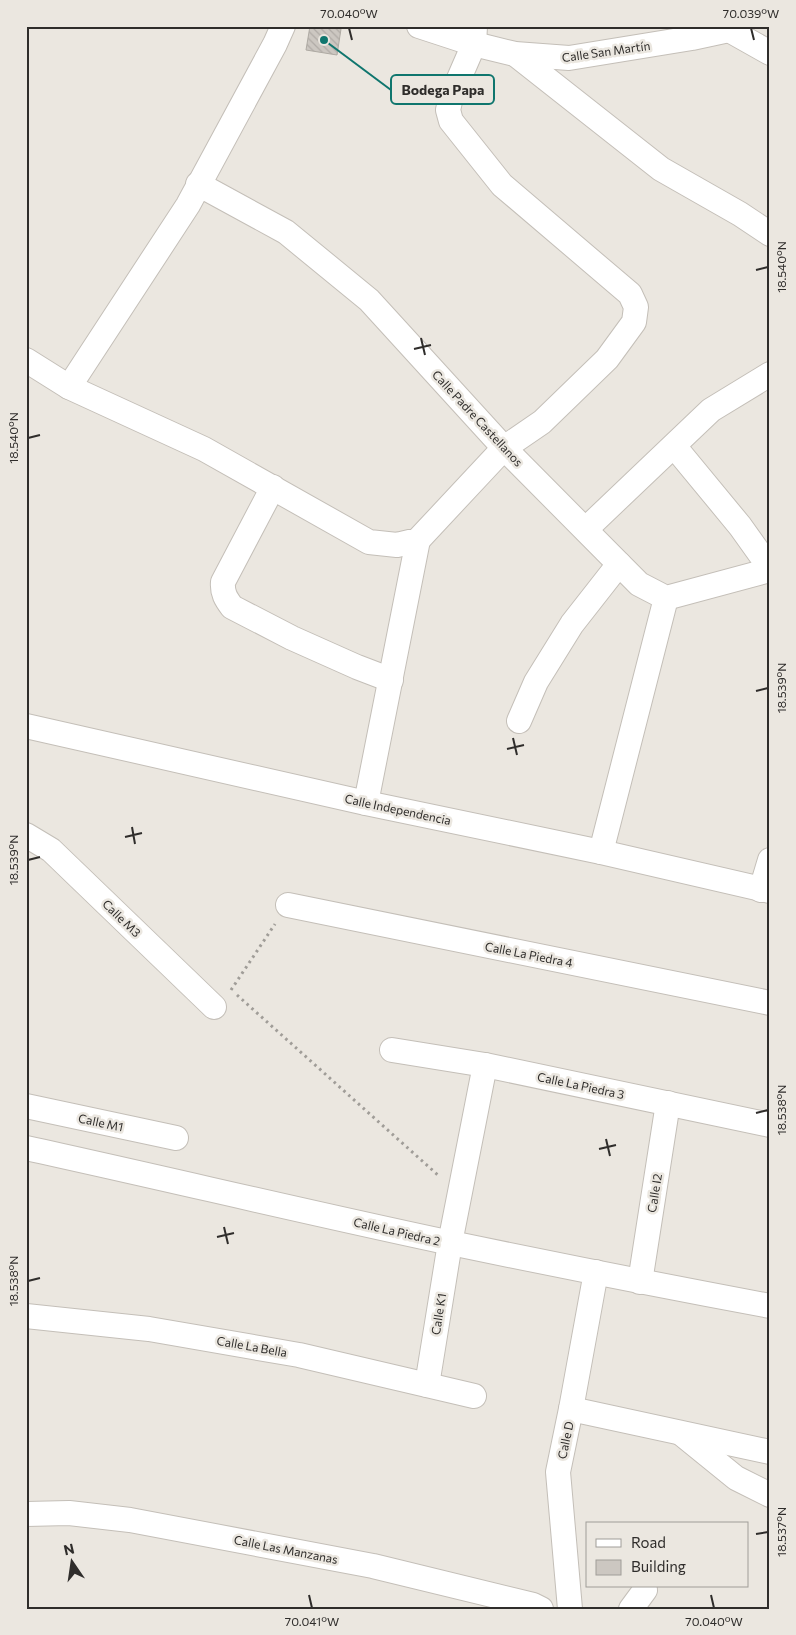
<svg xmlns="http://www.w3.org/2000/svg" width="796" height="1635" font-family="Commissioner,sans-serif">
<style>
.building{fill:url(#building-back-hatch);stroke:#aeaaa3}
.lines{fill:none;stroke-linecap:round;stroke-linejoin:round}
.minor-casing{stroke:#c4bfb8;stroke-width:26}
.path{stroke:#a09d98;stroke-width:3;stroke-dasharray:2.5 4;stroke-linecap:butt}
.minor{stroke:#fff;stroke-width:24}
.ticks{fill:none;stroke:#2f2d2b;stroke-width:2}
.labels{text-anchor:middle;dominant-baseline:central;stroke-width:5;stroke-linejoin:round;paint-order:stroke}
.street-label{font-size:12px;fill:#2f2d2b;stroke:#ebe7e0}
.leader{fill:none;stroke:#0f766e;stroke-width:2}
.callout-dot{fill:#0f766e;stroke:#ebe7e0;stroke-width:2}
.callout{fill:#ebe7e0;stroke:#0f766e;stroke-width:2}
.callout-label{font-size:14px;text-anchor:middle;font-weight:bold;fill:#2f2d2b}
.neatline{fill:none;stroke:#2f2d2b;stroke-width:2}
.ticks-label{font-size:12px;text-anchor:middle;fill:#2f2d2b}
</style>
<defs>
<pattern id="building-back-hatch" width="6" height="6" patternUnits="userSpaceOnUse" patternTransform="scale(1.25)"><rect width="6" height="6" fill="#ccc7c1"/><path d="M-1 5l2 2M0 0l6 6M5-1l2 2" fill="none" stroke="#b0aba6"/></pattern>
</defs>
<rect width="100%" height="100%" fill="#ebe7e0"/>
<polygon class="building" points="310,26 326,26 341,29 337,55 306,50"/>
<g class="lines">
<g class="minor-casing">
<g id="minor">
<polyline points="419,26 474,44 515,54 569,58 692,38 729,30 736,26"/>
<polyline points="729,30 770,53"/>
<polyline points="515,54 661,169 740,214 770,234"/>
<polyline points="198,184 286,232 369,300 504,448 639,584 666,598 770,570"/>
<polyline points="26,360 69,387 204,449 369,542 397,545 418,540 504,448 542,422 607,359 634,322 636,307 630,294 502,185 451,121 448,110 451,97 474,44 475,26"/>
<polyline points="69,387 188,205 275,44 283,26"/>
<polyline points="674,446 740,526 770,568"/>
<path d="M273 487 223 582C222 593 226 599 232 607L292 638 357 667 391 680"/>
<polyline points="586,529 711,410 770,374"/>
<polyline points="519,721 536,682 572,624 619,564"/>
<polyline points="26,726 366,803 601,852 770,891"/>
<polyline points="366,803 418,540"/>
<polyline points="26,835 51,850 214,1007"/>
<polyline points="601,852 666,598"/>
<polyline points="761,890 770,860"/>
<polyline points="288,905 770,1003"/>
<polyline points="392,1050 485,1065 770,1125"/>
<polyline points="26,1106 176,1138"/>
<path d="M26 1148C168 1179 309 1213 451 1243 557 1265 663 1286 770 1306"/>
<polyline points="640,1282 668,1103"/>
<polyline points="26,1316 149,1329 299,1355 474,1396"/>
<polyline points="427,1385 450,1243 485,1065"/>
<polyline points="571,1409 770,1452"/>
<polyline points="683,1435 736,1478 770,1495"/>
<polyline points="26,1514 69,1513 130,1520 373,1566 533,1605 541,1609"/>
<polyline points="570,1609 558,1472 571,1409 596,1272"/>
<polyline points="631,1609 645,1590"/>
</g>
</g>
<g class="path">
<polyline points="231,990 275,924"/>
<polyline points="237,995 439,1176"/>
</g>
<use href="#minor" class="minor"/>
</g>
<path class="ticks" d="M349 28 352 40M751 28 754 40M756 270 768 267M421 338 425 355M414 349 431 345M28 438 40 435M756 691 768 688M513 738 517 755M507 749 524 745M132 827 135 844M125 837 142 833M28 860 40 857M756 1113 768 1110M606 1139 610 1156M599 1149 616 1145M224 1227 228 1244M217 1237 234 1233M28 1281 40 1278M756 1534 768 1532M309 1595 312 1608M711 1595 714 1608"/>
<g class="labels">
<g class="street-label">
<text transform="translate(606 51) rotate(-8)">Calle San Martín</text>
<text transform="translate(478 418) rotate(47)">Calle Padre Castellanos</text>
<text transform="translate(398 809) rotate(12)">Calle Independencia</text>
<text transform="translate(122 918) rotate(44)">Calle M3</text>
<text transform="translate(529 954) rotate(11)">Calle La Piedra 4</text>
<text transform="translate(581 1085) rotate(12)">Calle La Piedra 3</text>
<text transform="translate(101 1122) rotate(12)">Calle M1</text>
<text transform="translate(654 1193) rotate(-81)">Calle I2</text>
<text transform="translate(397 1231) rotate(13)">Calle La Piedra 2</text>
<text transform="translate(438 1314) rotate(-81)">Calle K1</text>
<text transform="translate(252 1346) rotate(10)">Calle La Bella</text>
<text transform="translate(565 1440) rotate(-78)">Calle D</text>
<text transform="translate(286 1549) rotate(11)">Calle Las Manzanas</text>
</g>
</g>
<path class="leader" d="M324 40L391 90"/>
<circle class="callout-dot" cx="324" cy="40" r="5"/>
<rect class="callout" x="391" y="75" width="103" height="29" rx="5"/>
<g class="callout-label">
<text x="443" y="95">Bodega Papa</text>
</g>
<rect width="796" height="1635" fill="none" stroke="#ebe7e0" stroke-width="55"/>
<rect x="586" y="1522" width="162" height="65" fill="#ebe7e0" stroke="#a09d98"/>
<rect x="596" y="1539" width="25" height="8" fill="#ffffff" stroke="#a09d98"/>
<text x="631" y="1548" font-size="15" fill="#2f2d2b">Road</text>
<rect x="596" y="1560" width="25" height="15" fill="#ccc7c1" stroke="#a09d98"/>
<text x="631" y="1572" font-size="15" fill="#2f2d2b">Building</text>
<g transform="translate(72 1562) rotate(347)" stroke="#ebe7e0" stroke-width="4" paint-order="stroke">
<path d="M0-4L9 19L0 12L-9 19Z" fill="#2f2d2b"/>
<text y="-8" font-size="14" font-weight="bold" text-anchor="middle" fill="#2f2d2b">N</text>
</g>
<rect x="28" y="28" width="740" height="1580" class="neatline"/>
<g class="ticks-label">
<text x="349" y="18">70.040°W</text>
<text x="751" y="18">70.039°W</text>
<text transform="translate(782 267) rotate(-90)" y="4">18.540°N</text>
<text transform="translate(14 438) rotate(-90)" y="4">18.540°N</text>
<text transform="translate(782 688) rotate(-90)" y="4">18.539°N</text>
<text transform="translate(14 860) rotate(-90)" y="4">18.539°N</text>
<text transform="translate(782 1110) rotate(-90)" y="4">18.538°N</text>
<text transform="translate(14 1281) rotate(-90)" y="4">18.538°N</text>
<text transform="translate(782 1532) rotate(-90)" y="4">18.537°N</text>
<text x="312" y="1626">70.041°W</text>
<text x="714" y="1626">70.040°W</text>
</g>
</svg>
